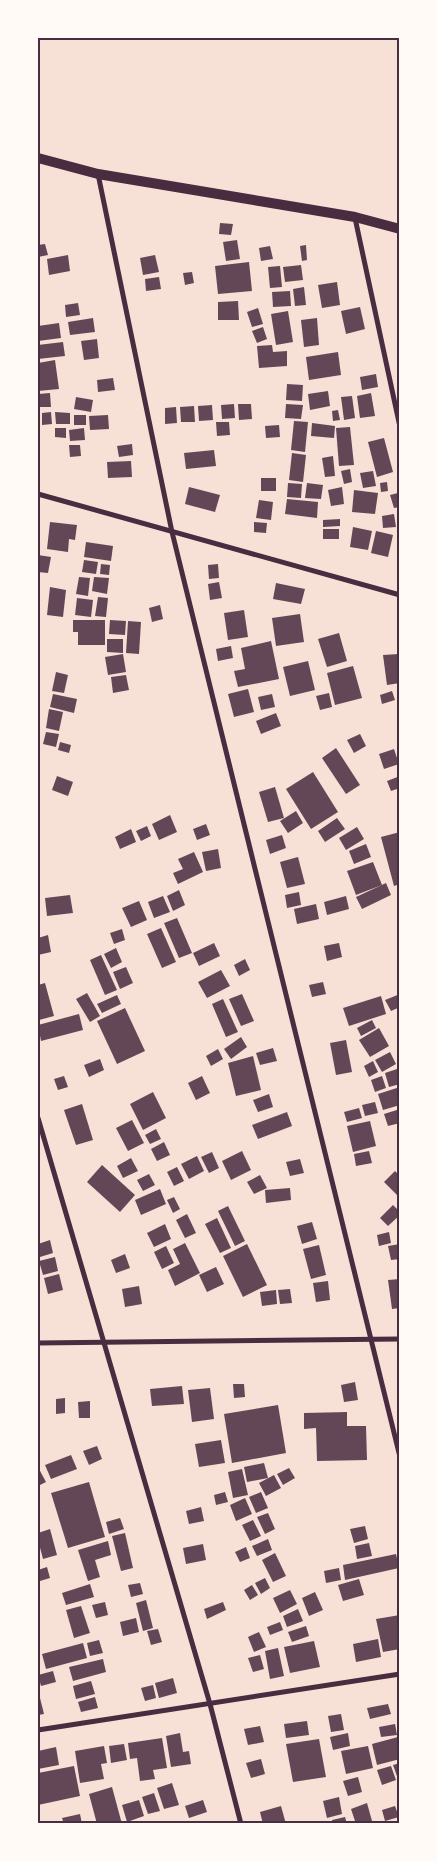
<svg xmlns="http://www.w3.org/2000/svg" width="437" height="1861" font-family="Lato,sans-serif">
<style>
.building{fill:#644757}
.lines{fill:none;stroke-linecap:round;stroke-linejoin:round}
.minor{stroke:#4a2c40;stroke-width:5}
.secondary{stroke:#4a2c40;stroke-width:10}
.neatline{fill:none;stroke:#4a2c40;stroke-width:2}
</style>
<rect width="100%" height="100%" fill="#f7e1d7"/>
<g class="building">
<polygon points="220,223 233,224 231,235 219,234"/>
<polygon points="237,240 240,259 226,261 223,242"/>
<polygon points="45,244 48,255 38,257 38,245"/>
<polygon points="306,245 307,260 302,261 300,246"/>
<polygon points="270,246 273,259 261,261 259,248"/>
<polygon points="68,255 70,271 49,275 47,259"/>
<polygon points="155,255 159,272 143,275 140,258"/>
<polygon points="249,262 252,291 218,294 215,266"/>
<polygon points="301,265 303,280 285,282 283,267"/>
<polygon points="280,266 282,287 270,288 268,267"/>
<polygon points="192,272 194,283 185,285 183,273"/>
<polygon points="159,277 161,289 146,291 145,279"/>
<polygon points="337,282 340,305 322,308 318,285"/>
<polygon points="304,287 306,305 295,306 293,289"/>
<polygon points="290,291 291,306 273,307 272,292"/>
<polygon points="238,301 239,320 218,320 218,302"/>
<polygon points="78,303 80,315 66,317 65,305"/>
<polygon points="360,307 365,329 346,334 341,311"/>
<polygon points="258,308 263,324 252,327 247,312"/>
<polygon points="288,311 293,342 276,345 271,314"/>
<polygon points="93,318 95,332 70,335 68,322"/>
<polygon points="317,318 319,345 304,347 301,320"/>
<polygon points="59,323 61,338 38,341 38,326"/>
<polygon points="263,327 267,339 257,343 252,331"/>
<polygon points="97,339 99,358 84,360 81,341"/>
<polygon points="63,342 65,356 38,359 38,345"/>
<polygon points="272,345 273,352 287,351 287,366 259,368 257,346"/>
<polygon points="338,352 341,375 309,380 306,357"/>
<polygon points="55,360 59,389 38,391 38,363"/>
<polygon points="376,374 378,387 362,390 360,377"/>
<polygon points="113,378 115,390 98,392 97,380"/>
<polygon points="287,384 303,385 302,401 286,400"/>
<polygon points="328,391 330,406 310,410 308,394"/>
<polygon points="50,393 51,407 38,407 38,394"/>
<polygon points="371,393 375,416 360,418 357,396"/>
<polygon points="352,396 355,418 344,420 341,397"/>
<polygon points="76,397 93,400 91,412 74,409"/>
<polygon points="234,404 235,418 222,419 221,405"/>
<polygon points="238,404 251,404 252,419 239,420"/>
<polygon points="286,404 303,405 301,419 285,418"/>
<polygon points="212,405 213,420 199,421 198,406"/>
<polygon points="194,406 195,422 181,422 180,407"/>
<polygon points="176,407 177,423 165,424 165,408"/>
<polygon points="338,410 340,420 333,421 332,411"/>
<polygon points="51,412 52,424 42,425 42,413"/>
<polygon points="55,412 70,413 70,424 56,424"/>
<rect x="74" y="415" width="12" height="10"/>
<polygon points="108,415 109,429 90,430 89,416"/>
<polygon points="294,421 308,422 305,452 291,450"/>
<polygon points="216,422 229,422 230,435 217,436"/>
<polygon points="312,423 335,426 334,438 311,436"/>
<polygon points="279,425 280,437 266,438 265,426"/>
<polygon points="350,427 354,465 339,466 336,428"/>
<polygon points="55,428 66,428 66,438 55,437"/>
<polygon points="84,428 85,440 70,441 69,430"/>
<polygon points="384,438 393,472 377,477 368,442"/>
<polygon points="132,444 133,455 119,457 117,446"/>
<polygon points="69,445 80,445 81,456 70,457"/>
<polygon points="214,450 216,466 186,469 184,453"/>
<polygon points="292,453 306,455 303,482 289,480"/>
<polygon points="333,456 335,476 325,477 322,458"/>
<polygon points="131,461 132,477 108,478 107,462"/>
<polygon points="350,469 352,482 344,484 341,471"/>
<polygon points="373,471 376,486 363,488 360,473"/>
<rect x="261" y="478" width="15" height="13"/>
<polygon points="387,482 388,491 381,492 380,483"/>
<polygon points="288,483 302,484 301,498 287,497"/>
<polygon points="307,483 323,485 321,499 305,498"/>
<polygon points="189,487 220,495 215,512 185,504"/>
<polygon points="342,487 344,504 331,506 328,490"/>
<polygon points="354,490 378,493 375,514 352,512"/>
<polygon points="398,493 400,507 394,508 390,495"/>
<polygon points="287,499 318,502 317,518 285,514"/>
<polygon points="259,500 273,502 271,520 256,518"/>
<polygon points="394,514 396,527 383,528 382,516"/>
<polygon points="340,519 340,526 323,527 323,520"/>
<polygon points="50,522 77,525 75,540 69,539 68,552 47,549"/>
<polygon points="254,522 267,523 266,533 254,532"/>
<polygon points="353,527 372,531 368,550 350,547"/>
<rect x="323" y="529" width="16" height="10"/>
<polygon points="376,531 393,535 388,557 371,553"/>
<polygon points="86,542 113,546 111,561 84,557"/>
<polygon points="38,555 51,557 48,573 38,572"/>
<polygon points="84,560 98,562 96,574 82,572"/>
<polygon points="101,564 110,565 109,575 100,574"/>
<polygon points="218,564 219,578 209,579 208,565"/>
<polygon points="79,577 90,578 88,596 76,594"/>
<polygon points="94,577 109,578 107,594 92,591"/>
<polygon points="219,582 222,598 210,600 208,584"/>
<polygon points="276,583 305,589 301,604 273,599"/>
<polygon points="50,587 66,590 63,617 47,615"/>
<polygon points="98,597 108,598 106,617 95,616"/>
<polygon points="77,598 93,600 91,617 75,615"/>
<polygon points="160,605 163,619 152,622 149,608"/>
<polygon points="244,610 248,637 228,640 224,613"/>
<polygon points="300,614 304,642 276,646 272,618"/>
<polygon points="73,620 105,620 105,645 78,645 78,632 73,632"/>
<polygon points="110,620 126,621 125,635 109,634"/>
<polygon points="128,621 141,622 139,654 126,653"/>
<polygon points="339,633 347,661 327,667 318,639"/>
<polygon points="107,639 123,639 123,653 107,652"/>
<polygon points="271,641 279,679 238,687 234,671 245,669 241,648"/>
<polygon points="231,646 233,658 218,661 216,649"/>
<polygon points="123,654 126,672 108,675 105,657"/>
<polygon points="399,654 400,683 387,685 383,655"/>
<polygon points="308,661 315,690 290,696 283,667"/>
<polygon points="353,666 362,698 335,705 327,673"/>
<polygon points="56,672 68,675 64,693 52,691"/>
<polygon points="126,675 129,690 113,693 111,677"/>
<polygon points="248,689 254,712 234,717 228,694"/>
<polygon points="392,691 395,700 382,704 380,695"/>
<polygon points="329,693 332,707 320,710 316,696"/>
<polygon points="53,694 77,699 74,713 50,707"/>
<polygon points="272,694 275,707 261,710 258,697"/>
<polygon points="49,709 63,712 59,731 46,728"/>
<polygon points="276,713 281,726 261,734 256,721"/>
<polygon points="46,732 59,734 56,747 43,744"/>
<polygon points="360,734 366,746 354,753 347,740"/>
<polygon points="60,742 71,745 69,753 58,750"/>
<polygon points="336,748 360,785 346,794 322,758"/>
<polygon points="394,749 399,764 384,769 379,754"/>
<polygon points="313,772 338,812 311,829 286,789"/>
<polygon points="57,776 73,782 68,796 52,790"/>
<polygon points="400,776 400,788 391,791 387,781"/>
<polygon points="275,787 284,818 268,822 259,792"/>
<polygon points="296,811 303,823 288,833 280,821"/>
<polygon points="170,815 177,832 159,840 152,824"/>
<polygon points="337,818 345,829 325,842 318,831"/>
<polygon points="206,824 210,835 197,840 193,829"/>
<polygon points="147,826 151,836 141,841 136,831"/>
<polygon points="357,827 364,839 346,850 339,838"/>
<polygon points="131,829 136,842 120,849 115,837"/>
<polygon points="400,832 400,884 394,886 381,837"/>
<polygon points="282,835 286,848 270,854 266,840"/>
<polygon points="366,844 371,857 354,864 349,851"/>
<polygon points="218,849 221,868 206,871 202,852"/>
<polygon points="194,852 203,872 178,884 173,873 183,869 178,859"/>
<polygon points="298,857 305,884 287,888 280,862"/>
<polygon points="373,862 382,885 356,895 347,871"/>
<polygon points="386,883 391,895 362,909 356,897"/>
<polygon points="179,890 185,905 173,911 167,896"/>
<polygon points="299,892 301,905 287,908 285,895"/>
<polygon points="70,895 73,913 47,916 45,898"/>
<polygon points="163,896 170,912 154,918 148,902"/>
<polygon points="346,896 349,909 327,915 324,902"/>
<polygon points="139,901 147,920 131,927 122,908"/>
<polygon points="316,904 319,919 297,924 294,909"/>
<polygon points="177,918 192,953 179,958 164,923"/>
<polygon points="161,928 176,962 162,968 147,934"/>
<polygon points="122,929 125,940 114,944 110,933"/>
<polygon points="48,935 51,952 38,955 38,938"/>
<polygon points="214,943 220,956 199,966 193,953"/>
<polygon points="339,943 342,957 327,961 324,946"/>
<polygon points="116,948 122,962 111,968 104,954"/>
<polygon points="101,955 117,990 105,995 90,960"/>
<polygon points="245,959 250,970 239,976 234,965"/>
<polygon points="126,967 133,983 120,989 113,972"/>
<polygon points="221,970 230,986 207,998 198,982"/>
<polygon points="323,982 326,994 312,997 309,985"/>
<polygon points="45,983 54,1016 39,1020 38,985"/>
<polygon points="87,993 100,1016 90,1022 76,999"/>
<polygon points="242,994 254,1021 241,1026 229,999"/>
<polygon points="400,994 400,1007 391,1011 385,1000"/>
<polygon points="117,995 121,1004 102,1013 97,1004"/>
<polygon points="381,996 386,1014 349,1026 343,1008"/>
<polygon points="223,999 238,1032 226,1037 212,1004"/>
<polygon points="125,1008 145,1051 117,1064 97,1021"/>
<polygon points="79,1014 83,1030 41,1041 38,1025"/>
<polygon points="372,1020 376,1028 361,1036 357,1028"/>
<polygon points="379,1028 389,1046 370,1057 359,1040"/>
<polygon points="241,1037 247,1047 231,1059 224,1049"/>
<polygon points="346,1040 352,1072 336,1075 330,1043"/>
<polygon points="273,1048 277,1061 260,1065 256,1053"/>
<polygon points="218,1049 223,1059 211,1066 206,1056"/>
<polygon points="390,1052 396,1064 382,1072 375,1060"/>
<polygon points="253,1056 261,1090 236,1096 228,1063"/>
<polygon points="100,1059 104,1070 89,1077 84,1065"/>
<polygon points="373,1061 378,1072 369,1077 364,1066"/>
<polygon points="400,1068 400,1084 389,1087 385,1073"/>
<polygon points="64,1076 68,1087 58,1090 54,1079"/>
<polygon points="202,1076 210,1093 196,1100 188,1083"/>
<polygon points="382,1076 386,1088 375,1092 371,1080"/>
<polygon points="400,1087 400,1105 383,1110 378,1094"/>
<polygon points="153,1092 166,1118 143,1130 130,1104"/>
<polygon points="269,1094 273,1107 258,1112 253,1100"/>
<polygon points="375,1102 378,1113 365,1116 362,1105"/>
<polygon points="82,1104 93,1140 76,1145 64,1110"/>
<polygon points="359,1108 362,1118 347,1122 344,1112"/>
<polygon points="400,1109 400,1123 388,1126 384,1114"/>
<polygon points="287,1112 292,1126 258,1139 252,1125"/>
<polygon points="132,1120 144,1143 128,1151 116,1128"/>
<polygon points="370,1121 376,1146 353,1152 347,1126"/>
<polygon points="156,1129 161,1139 150,1144 145,1135"/>
<polygon points="164,1142 170,1155 157,1161 151,1149"/>
<polygon points="242,1151 251,1170 231,1180 222,1161"/>
<polygon points="369,1151 372,1163 356,1166 354,1154"/>
<polygon points="212,1152 219,1168 209,1173 201,1157"/>
<polygon points="197,1156 204,1171 189,1179 181,1164"/>
<polygon points="131,1158 138,1171 123,1178 117,1166"/>
<polygon points="300,1159 304,1173 290,1176 286,1162"/>
<polygon points="102,1165 135,1195 120,1212 87,1182"/>
<polygon points="177,1167 184,1181 174,1186 167,1172"/>
<polygon points="395,1171 400,1176 400,1198 384,1182"/>
<polygon points="149,1174 155,1185 143,1191 137,1180"/>
<polygon points="260,1175 267,1188 254,1194 247,1182"/>
<polygon points="290,1188 291,1200 266,1203 265,1190"/>
<polygon points="160,1189 166,1204 141,1215 135,1200"/>
<polygon points="174,1197 180,1209 173,1213 167,1200"/>
<polygon points="393,1205 400,1212 400,1215 388,1226 380,1218"/>
<polygon points="228,1206 245,1241 235,1246 218,1211"/>
<polygon points="187,1214 196,1233 185,1238 176,1220"/>
<polygon points="217,1218 231,1248 220,1253 205,1224"/>
<polygon points="312,1222 317,1239 302,1244 297,1226"/>
<polygon points="165,1224 171,1239 154,1247 147,1233"/>
<polygon points="389,1232 391,1243 379,1246 377,1235"/>
<polygon points="50,1240 53,1253 40,1257 38,1244"/>
<polygon points="185,1243 200,1273 175,1286 168,1270 180,1264 173,1249"/>
<polygon points="247,1244 267,1285 243,1297 223,1256"/>
<polygon points="400,1244 400,1259 391,1260 388,1246"/>
<polygon points="319,1245 326,1275 311,1279 303,1249"/>
<polygon points="166,1246 174,1263 162,1269 154,1252"/>
<polygon points="125,1254 130,1268 116,1273 111,1260"/>
<polygon points="55,1257 58,1271 43,1275 39,1261"/>
<polygon points="216,1267 224,1284 207,1292 199,1275"/>
<polygon points="59,1274 63,1290 48,1294 44,1278"/>
<polygon points="400,1279 400,1308 392,1309 388,1280"/>
<polygon points="328,1281 330,1300 316,1302 313,1283"/>
<polygon points="139,1286 142,1304 125,1307 122,1289"/>
<polygon points="290,1289 292,1303 280,1304 278,1290"/>
<polygon points="276,1290 277,1304 262,1306 260,1292"/>
<polygon points="355,1382 358,1400 344,1402 341,1385"/>
<polygon points="233,1384 244,1384 245,1397 234,1398"/>
<polygon points="182,1386 184,1404 152,1406 150,1389"/>
<polygon points="210,1388 214,1419 192,1422 188,1390"/>
<polygon points="65,1398 65,1413 56,1414 56,1399"/>
<polygon points="90,1401 90,1418 79,1418 78,1402"/>
<polygon points="278,1405 286,1453 232,1463 224,1414"/>
<polygon points="347,1412 347,1426 366,1426 367,1460 317,1461 316,1428 304,1429 304,1413"/>
<polygon points="221,1440 225,1463 199,1467 195,1444"/>
<polygon points="97,1446 102,1459 89,1465 83,1451"/>
<polygon points="71,1455 77,1469 51,1479 45,1465"/>
<polygon points="264,1463 268,1478 247,1482 244,1467"/>
<polygon points="289,1468 295,1478 283,1485 277,1474"/>
<polygon points="39,1469 46,1482 38,1486 38,1470"/>
<polygon points="242,1469 248,1495 233,1498 228,1472"/>
<polygon points="274,1475 281,1488 266,1496 259,1483"/>
<polygon points="89,1482 105,1537 68,1548 51,1493"/>
<polygon points="225,1492 228,1502 216,1505 214,1495"/>
<polygon points="261,1492 268,1508 256,1513 249,1497"/>
<polygon points="245,1498 252,1514 236,1521 230,1505"/>
<polygon points="201,1507 204,1521 189,1524 186,1511"/>
<polygon points="268,1513 275,1529 265,1534 257,1517"/>
<polygon points="120,1518 124,1529 109,1534 106,1522"/>
<polygon points="253,1520 261,1536 250,1541 242,1525"/>
<polygon points="365,1526 368,1539 354,1543 350,1529"/>
<polygon points="50,1529 57,1555 43,1559 38,1540 38,1533"/>
<polygon points="125,1533 133,1568 121,1571 112,1536"/>
<polygon points="268,1539 272,1550 257,1556 252,1546"/>
<polygon points="108,1541 111,1555 95,1560 100,1577 88,1581 78,1550"/>
<polygon points="369,1543 372,1556 357,1559 355,1546"/>
<polygon points="203,1544 206,1560 186,1564 183,1548"/>
<polygon points="246,1547 250,1558 240,1562 235,1552"/>
<polygon points="275,1553 286,1576 273,1582 262,1560"/>
<polygon points="396,1554 399,1568 345,1580 343,1565"/>
<polygon points="47,1567 50,1578 40,1581 38,1570"/>
<polygon points="339,1568 341,1580 326,1583 324,1571"/>
<polygon points="265,1578 270,1588 261,1594 255,1583"/>
<polygon points="359,1579 364,1595 343,1601 338,1585"/>
<polygon points="140,1583 143,1594 131,1597 128,1585"/>
<polygon points="90,1584 94,1597 66,1605 62,1593"/>
<polygon points="252,1585 258,1595 250,1600 244,1590"/>
<polygon points="290,1590 297,1604 280,1613 273,1598"/>
<polygon points="315,1592 323,1610 309,1616 302,1598"/>
<polygon points="146,1600 153,1628 143,1631 136,1603"/>
<polygon points="105,1602 108,1615 96,1618 92,1605"/>
<polygon points="223,1602 226,1610 207,1619 204,1609"/>
<polygon points="81,1606 90,1633 74,1638 66,1610"/>
<polygon points="298,1609 303,1621 287,1627 283,1616"/>
<polygon points="400,1615 400,1649 383,1652 376,1619"/>
<polygon points="136,1618 139,1632 123,1636 120,1622"/>
<polygon points="280,1622 283,1630 270,1635 267,1627"/>
<polygon points="306,1626 309,1636 292,1642 288,1632"/>
<polygon points="158,1629 162,1642 151,1645 147,1631"/>
<polygon points="259,1632 266,1647 254,1652 248,1637"/>
<polygon points="378,1639 381,1657 356,1662 353,1644"/>
<polygon points="99,1640 103,1653 90,1656 87,1643"/>
<polygon points="314,1641 320,1667 290,1673 284,1647"/>
<polygon points="83,1643 87,1658 46,1669 42,1654"/>
<polygon points="278,1648 284,1676 270,1679 265,1651"/>
<polygon points="260,1655 264,1669 253,1672 248,1658"/>
<polygon points="103,1659 106,1672 73,1681 69,1667"/>
<polygon points="53,1671 56,1682 41,1686 38,1675"/>
<polygon points="173,1678 177,1693 159,1698 155,1683"/>
<polygon points="91,1681 95,1694 76,1699 73,1686"/>
<polygon points="153,1685 156,1698 145,1701 141,1688"/>
<polygon points="38,1694 39,1694 44,1714 38,1715"/>
<polygon points="95,1697 98,1708 81,1712 78,1702"/>
<polygon points="388,1704 391,1714 370,1719 367,1708"/>
<polygon points="341,1714 344,1730 331,1732 328,1716"/>
<polygon points="307,1721 309,1735 286,1738 284,1724"/>
<polygon points="395,1724 397,1735 381,1737 379,1727"/>
<polygon points="260,1726 264,1742 248,1745 244,1729"/>
<polygon points="180,1733 183,1752 189,1751 191,1764 171,1767 166,1736"/>
<polygon points="348,1733 350,1746 333,1750 330,1737"/>
<polygon points="398,1737 400,1759 377,1765 372,1744"/>
<polygon points="162,1738 167,1768 153,1770 155,1779 140,1781 137,1758 130,1759 128,1743"/>
<polygon points="319,1739 326,1777 293,1782 286,1744"/>
<polygon points="124,1744 127,1760 111,1763 109,1746"/>
<polygon points="104,1746 107,1763 101,1764 104,1779 80,1783 75,1751"/>
<polygon points="368,1746 373,1768 346,1774 341,1751"/>
<polygon points="56,1747 59,1765 38,1769 38,1751"/>
<polygon points="261,1759 265,1774 251,1778 246,1763"/>
<polygon points="400,1763 400,1779 398,1779 393,1765"/>
<polygon points="74,1766 80,1796 38,1805 38,1773"/>
<polygon points="391,1766 396,1780 382,1785 377,1770"/>
<polygon points="358,1777 362,1792 348,1796 343,1781"/>
<polygon points="172,1783 179,1805 164,1809 157,1788"/>
<polygon points="112,1787 122,1824 97,1824 89,1794"/>
<polygon points="154,1793 160,1811 148,1814 142,1797"/>
<polygon points="339,1797 342,1814 327,1818 323,1801"/>
<polygon points="139,1800 144,1816 127,1822 122,1805"/>
<polygon points="203,1800 207,1812 189,1818 185,1806"/>
<polygon points="367,1803 372,1821 364,1824 356,1824 351,1809"/>
<polygon points="281,1806 286,1824 263,1824 260,1812"/>
<polygon points="395,1806 399,1817 385,1821 382,1810"/>
<polygon points="80,1814 82,1824 64,1824 62,1818"/>
<polygon points="345,1817 347,1824 333,1824 332,1820"/>
</g>
<g class="lines">
<g class="minor">
<polyline points="98,174 172,532 400,1457"/>
<polyline points="355,218 400,427"/>
<polyline points="38,494 400,595"/>
<polyline points="38,1118 210,1704 241,1824"/>
<polyline points="38,1343 400,1339"/>
<polyline points="38,1730 400,1674"/>
</g>
<polyline class="secondary" points="38,158 98,174 355,217 400,229"/>
</g>
<rect width="437" height="1861" fill="none" stroke="#fffaf5" stroke-width="78"/>
<rect x="39" y="39" width="359" height="1783" class="neatline"/>
</svg>
